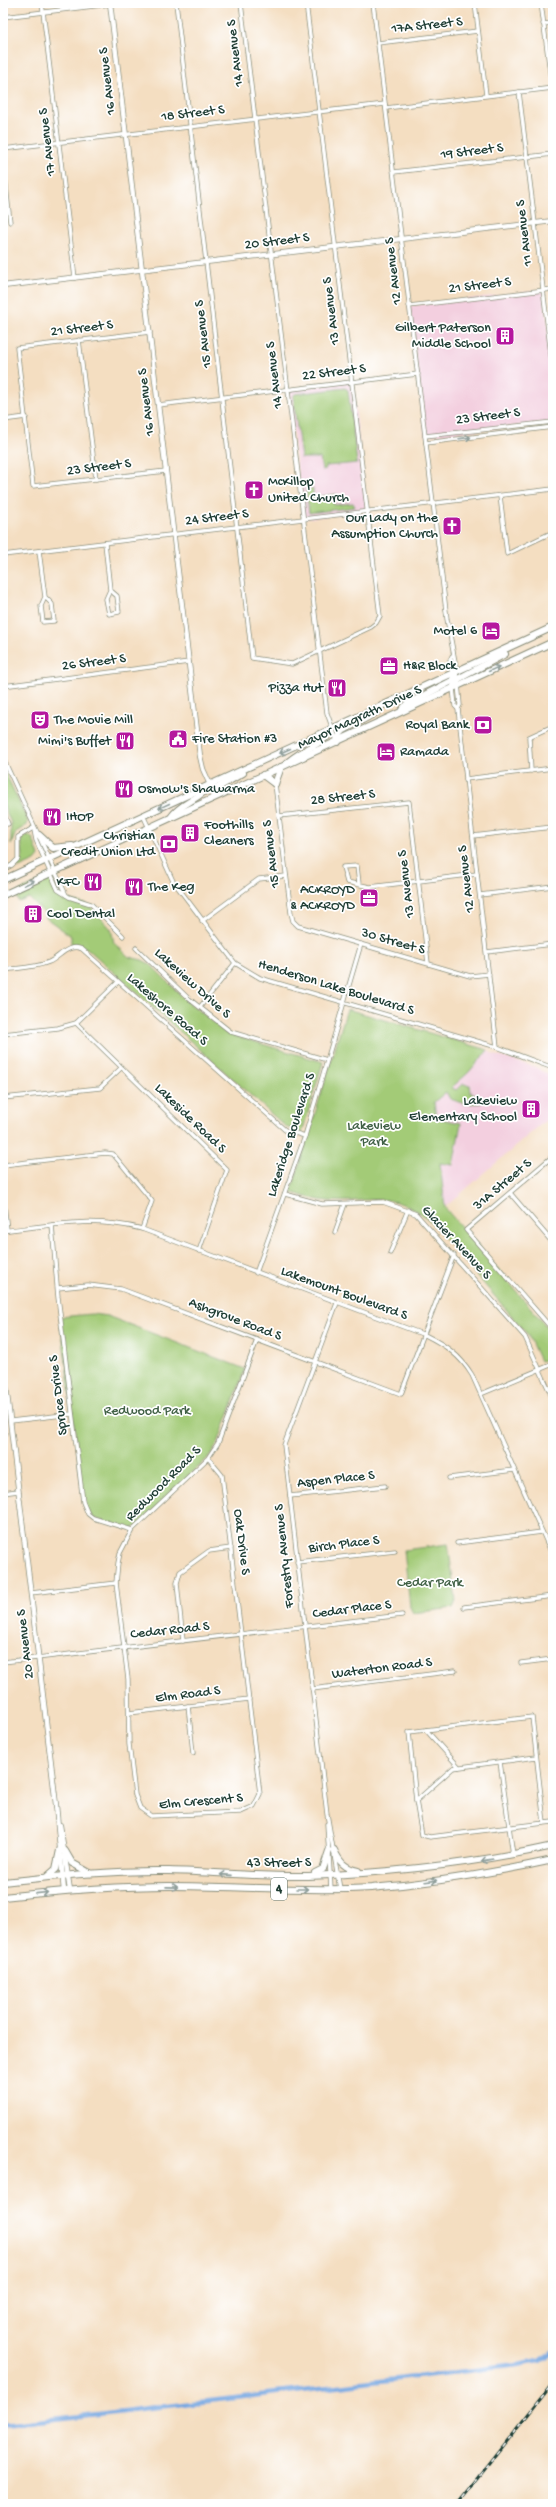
<svg xmlns="http://www.w3.org/2000/svg" width="556" height="2507" font-family="'Gochi Hand',sans-serif">
<style>
.built{fill:#f3cfdf}
.green{fill:#a3cb77;stroke:#618456}
.lines{fill:none;stroke-linecap:round;stroke-linejoin:round}
.canal{stroke:#76a7e1;stroke-width:4.5}
.minor-casing{stroke:#8a8e7a;stroke-width:5}
.tertiary-casing{stroke:#8a8e7a;stroke-width:6}
.primary-casing{stroke:#8a8e7a;stroke-width:8}
.trunk-casing{stroke:#8a8e7a;stroke-width:8}
.minor{stroke:#fff;stroke-width:3.5}
.tertiary{stroke:#fff;stroke-width:4.5}
.primary{stroke:#fff;stroke-width:6}
.trunk{stroke:#fff;stroke-width:6}
.rail-casing{stroke:#1f3d34;stroke-width:3}
.rail{stroke:#fff;stroke-width:1.5;stroke-dasharray:4.5;stroke-linecap:butt}
.oneway{stroke:#8f9e9a}
.labels{text-anchor:middle;dominant-baseline:central;stroke-width:3.5;stroke-linejoin:round;paint-order:stroke}
.shield{fill:#fff;stroke:#627771;stroke-width:1}
.shield-label{font-size:13px;font-weight:bold;fill:#1f3d34}
.street-label{font-size:14px;fill:#1f3d34;stroke:#fff}
.poi-label{font-size:14px;fill:#1f3d34;stroke:#fff;text-anchor:end}
.park-label{font-size:14px;fill:#406045;stroke:#fff}
</style>
<rect width="100%" height="100%" fill="#fff"/>
<filter id="ink" filterUnits="userSpaceOnUse"><feTurbulence type="fractalNoise" baseFrequency=".025" numOctaves="2"/><feDisplacementMap in="SourceGraphic" scale="8" xChannelSelector="R" yChannelSelector="G"/><feConvolveMatrix kernelMatrix="1 2 1 2 8 2 1 2 1" color-interpolation-filters="sRGB"/></filter>
<filter id="wash" filterUnits="userSpaceOnUse"><feTurbulence type="fractalNoise" baseFrequency=".012" numOctaves="4" result="noise"/><feDisplacementMap in="SourceGraphic" scale="16" xChannelSelector="R" yChannelSelector="G"/><feGaussianBlur stdDeviation="0.9" result="paint"/><feColorMatrix in="noise" values="0 0 0 0 0 0 0 0 0 0 0 0 0 0 0 0 0 1.4 0 .05"/><feComposite in="paint" operator="in"/></filter>
<g filter="url(#wash)">
<rect width="100%" height="100%" fill="#f4dec1"/>
<g class="built">
<polygon points="544,290 553,371 553,422 425,436 409,306"/>
<polygon points="352,381 367,511 303,519 288,390"/>
<polygon points="488,1050 492,1054 538,1068 553,1078 553,1114 444,1208 434,1102 468,1073"/>
</g>
<g class="green">
<polygon points="345,388 348,390 357,463 326,466 326,469 322,470 320,458 301,458 293,397 295,394"/>
<polygon points="313,488 313,497 337,494 340,498 333,499 334,505 353,503 355,507 309,513 306,489"/>
<polygon points="3,768 28,821 27,825 16,832 11,845 11,823 3,804"/>
<polygon points="29,835 33,839 39,856 35,861 19,868 17,866 23,856 21,840 24,836"/>
<polygon points="45,880 51,881 62,898 85,904 93,909 111,929 114,943 129,957 142,960 150,964 187,1001 228,1034 323,1062 302,1133 286,1127 88,949 78,944 71,944 71,936 46,918 47,916 29,898 19,902 17,897 19,891"/>
<path d="M347 1009 488 1050 468 1073 451 1088 457 1090 463 1084 470 1085 471 1093 482 1099 481 1103 466 1104 450 1099 446 1092 434 1102 436 1118 461 1123 453 1165 440 1163 445 1208 553 1334V1358L540 1361 528 1335 428 1219C387 1188 371 1204 327 1201 315 1200 302 1196 291 1192Z"/>
<polygon points="92,1314 107,1316 245,1369 218,1443 208,1458 132,1530 93,1518 85,1508 60,1317"/>
<polygon points="448,1544 456,1601 453,1608 413,1613 410,1607 404,1550"/>
</g>
<g class="lines">
<polyline class="canal" points="3,2425 518,2365 540,2361 553,2352"/>
</g>
</g>
<g filter="url(#ink)">
<g class="lines">
<g class="minor-casing">
<g id="minor">
<polyline points="42,3 75,278"/>
<polyline points="176,3 252,658 292,664 371,627 376,623 380,616 306,3"/>
<polyline points="241,3 327,713 337,741"/>
<polyline points="373,3 447,619 457,672"/>
<polyline points="475,3 486,95"/>
<polyline points="541,3 552,88"/>
<polyline points="3,17 119,3"/>
<polyline points="543,24 553,23"/>
<polyline points="378,43 478,31"/>
<polyline points="519,92 553,371"/>
<polyline points="386,108 553,88"/>
<polyline points="3,149 385,104"/>
<polyline points="3,158 10,222"/>
<polyline points="394,172 553,154"/>
<polyline points="409,306 553,289"/>
<polyline points="150,332 17,348 33,486 166,471"/>
<polyline points="79,340 96,479"/>
<polyline points="158,405 418,374"/>
<polyline points="3,420 26,417"/>
<polyline points="425,436 553,422"/>
<polyline points="426,443 553,427"/>
<polyline points="500,496 507,554 553,532"/>
<polyline points="105,543 110,590 106,599 109,614 119,612 117,596 110,590"/>
<polyline points="39,551 45,597 41,606 43,622 54,621 52,604 45,597"/>
<polyline points="3,555 553,489"/>
<polyline points="452,674 450,660 452,656"/>
<polyline points="458,684 460,705 458,709 497,1047"/>
<polyline points="3,686 189,662"/>
<polyline points="453,688 455,706 458,709"/>
<polyline points="3,758 66,895"/>
<polyline points="531,771 529,737 553,726"/>
<polyline points="466,779 553,768"/>
<polyline points="275,784 291,913 293,921 298,926 470,976 489,974"/>
<polyline points="3,812 8,824 3,824"/>
<polyline points="143,815 173,881 235,963 260,978 497,1047 553,1068"/>
<polyline points="279,816 409,802 428,963"/>
<polyline points="34,830 36,840 58,890 69,897 91,904 123,936"/>
<polyline points="473,836 553,827"/>
<polyline points="3,870 12,865 18,859 18,837 33,828"/>
<polyline points="359,884 357,866 343,867 347,882 370,887 477,874"/>
<polyline points="480,895 553,886"/>
<polyline points="202,921 259,879 286,876"/>
<polyline points="136,948 188,998 231,1032 327,1060"/>
<polyline points="487,952 553,944"/>
<path d="M3 970C18 968 35 968 49 962 60 957 68 943 82 949L285 1130 305 1136"/>
<polyline points="200,1007 235,963"/>
<polyline points="76,1023 227,1170 199,1251"/>
<polyline points="3,1034 58,1028 76,1023 118,982"/>
<polyline points="3,1098 100,1088 121,1068"/>
<polyline points="553,1156 466,1230 553,1330"/>
<polyline points="3,1165 105,1153 113,1154 152,1201 142,1229"/>
<polyline points="510,1193 553,1243"/>
<polyline points="285,1194 322,1204 383,1202 416,1214 525,1337 553,1399"/>
<polyline points="3,1195 7,1230"/>
<polyline points="52,1225 58,1297 83,1502 88,1514 93,1518 132,1530"/>
<path d="M3 1231C54 1225 92 1216 142 1229L425 1335C445 1345 460 1355 472 1375L553 1556"/>
<polyline points="335,1232 345,1204"/>
<polyline points="390,1253 408,1210"/>
<polyline points="256,1273 305,1136 361,944"/>
<polyline points="58,1288 88,1285 121,1289 401,1394 454,1255"/>
<polyline points="337,1303 284,1445 327,1814 340,1889"/>
<polyline points="481,1394 553,1364"/>
<polyline points="11,1421 72,1414"/>
<polyline points="208,1458 222,1475 260,1794 254,1806 241,1812 151,1816 140,1808 135,1795 129,1744 128,1679 116,1583 118,1563 120,1553 132,1530 208,1458 218,1443 257,1340"/>
<polyline points="449,1478 514,1470"/>
<polyline points="3,1493 18,1491"/>
<polyline points="290,1496 385,1486"/>
<polyline points="457,1543 542,1532"/>
<polyline points="297,1562 395,1551"/>
<polyline points="31,1593 116,1583"/>
<polyline points="464,1607 553,1596"/>
<polyline points="183,1641 177,1583 180,1572 209,1551 231,1548"/>
<polyline points="3,1662 402,1615"/>
<polyline points="521,1663 553,1659"/>
<polyline points="312,1689 455,1671"/>
<polyline points="188,1706 193,1753"/>
<polyline points="129,1713 249,1699"/>
<polyline points="426,1730 459,1767"/>
<polyline points="500,1762 513,1855"/>
<polyline points="416,1801 453,1768 536,1757"/>
<polyline points="544,1823 532,1717 409,1732 416,1801 422,1835 430,1837 553,1822"/>
<polyline points="327,1824 331,1889"/>
</g>
</g>
<g class="tertiary-casing">
<g id="tertiary">
<polyline points="110,3 200,756 203,769 215,796"/>
<polyline points="3,286 553,221"/>
<polyline points="3,1361 56,1805 64,1891"/>
<polyline points="60,1825 70,1890"/>
</g>
</g>
<g class="primary-casing">
<g id="primary">
<polyline points="453,688 458,679 505,654"/>
<polyline points="402,710 407,704 452,681 455,675"/>
<polyline points="338,742 340,734 344,730 377,712"/>
<path d="M286 764C299 750 325 744 333 729"/>
<polyline points="263,775 275,784"/>
<polyline points="275,784 281,767"/>
<polyline points="215,796 217,788 243,773"/>
<path d="M172 816C182 802 201 799 210 785"/>
<polyline points="39,835 53,848 72,846"/>
<polyline points="3,880 553,627"/>
<polyline points="3,895 553,642"/>
</g>
</g>
<g class="trunk-casing">
<g id="trunk">
<path d="M334 1850C339 1862 345 1868 358 1871"/>
<polyline points="65,1851 72,1863 90,1873"/>
<polyline points="315,1873 323,1869 329,1851"/>
<polyline points="48,1876 56,1869 60,1850"/>
<path d="M3 1882C58 1876 114 1870 169 1871 215 1872 261 1877 308 1876 391 1873 472 1864 553 1846"/>
<path d="M3 1897C58 1891 113 1886 169 1886 236 1886 304 1892 371 1888 432 1883 493 1873 553 1860"/>
</g>
</g>
<use href="#minor" class="minor"/>
<use href="#tertiary" class="tertiary"/>
<use href="#primary" class="primary"/>
<use href="#trunk" class="trunk"/>
<g class="rail-casing">
<polyline id="rail" points="457,2504 553,2383"/>
</g>
<use href="#rail" class="rail"/>
</g>
<defs><path id="oneway-shaft" d="M-6 0H5M1.5-3L5.5 0L1.5 3" fill="none" stroke-width="1.6" stroke-linecap="round" stroke-linejoin="round"/></defs>
<g class="oneway">
<use href="#oneway-shaft" transform="translate(465 438) rotate(-7)"/>
<use href="#oneway-shaft" transform="translate(494 669) rotate(-25)"/>
<use href="#oneway-shaft" transform="translate(285 751) rotate(156)"/>
<use href="#oneway-shaft" transform="translate(164 806) rotate(155)"/>
<use href="#oneway-shaft" transform="translate(29 883) rotate(-25)"/>
<use href="#oneway-shaft" transform="translate(487 1860) rotate(170)"/>
<use href="#oneway-shaft" transform="translate(226 1875) rotate(-176)"/>
<use href="#oneway-shaft" transform="translate(431 1881) rotate(-7)"/>
<use href="#oneway-shaft" transform="translate(172 1887) rotate(1)"/>
<use href="#oneway-shaft" transform="translate(302 1889)"/>
<use href="#oneway-shaft" transform="translate(42 1893) rotate(-6)"/>
</g>
</g>
<defs>
<g id="building-square" transform="scale(1)"><rect x="-9" y="-9" width="18" height="18" rx="4" fill="#b5179e" stroke="#fff"/><path d="M-4-6H4V6H1V3H-1V6H-4ZM-2.5-4.3h1.7v1.8h-1.7ZM.8-4.3h1.7v1.8H.8ZM-2.5-1h1.7V.8h-1.7ZM.8-1h1.7V.8H.8Z" fill="#fff"/></g>
<g id="church-square" transform="scale(1)"><rect x="-9" y="-9" width="18" height="18" rx="4" fill="#b5179e" stroke="#fff"/><path d="M-1.2-6h2.4v3.5h3.3v2.4h-3.3V6h-2.4V-.1h-3.3v-2.4h3.3Z" fill="#fff"/></g>
<g id="hotel-square" transform="scale(1)"><rect x="-9" y="-9" width="18" height="18" rx="4" fill="#b5179e" stroke="#fff"/><path d="M-6-4.5h1.5V1H6V5H4.5V3h-9V5H-6ZM-4 0a1.8 1.8 0 1 1 3.6 0ZM.5 0V-2.5h3Q6-2.5 6 0Z" fill="#fff"/></g>
<g id="office-square" transform="scale(1)"><rect x="-9" y="-9" width="18" height="18" rx="4" fill="#b5179e" stroke="#fff"/><path d="M-6-3h4V-5.5h4V-3h4V5H-6ZM-1-4.5V-3h2v-1.5ZM-6 0V1H6V0Z" fill="#fff"/></g>
<g id="restaurant-square" transform="scale(1)"><rect x="-9" y="-9" width="18" height="18" rx="4" fill="#b5179e" stroke="#fff"/><path d="M-5-6h1v4h1v-4h1v4h1v-4h1v5L-1.5 .5V6h-2V.5L-5-1ZM5-6V6H3V1.5H1.5Q1.5-4 5-6Z" fill="#fff"/></g>
<g id="theatre-square" transform="scale(1)"><rect x="-9" y="-9" width="18" height="18" rx="4" fill="#b5179e" stroke="#fff"/><path d="M-5-5.5Q0-4 5-5.5V0Q5 5 0 6Q-5 5-5 0ZM-3.3-2.5H-1v1.5H-3.3ZM1-2.5H3.3v1.5H1ZM-2.8 1Q0 5.5 2.8 1Z" fill="#fff"/></g>
<g id="bank-square" transform="scale(1)"><rect x="-9" y="-9" width="18" height="18" rx="4" fill="#b5179e" stroke="#fff"/><path d="M-6-4H6V4H-6ZM0-2.3a2.3 2.3 0 1 0 0 4.6a2.3 2.3 0 1 0 0-4.6Z" fill="#fff"/></g>
<g id="civic-square" transform="scale(1)"><rect x="-9" y="-9" width="18" height="18" rx="4" fill="#b5179e" stroke="#fff"/><path d="M-.6-6.5H3V-4.5H.6V-3L4-1V1h2V6H-6V1h2V-1L-.6-3ZM-1.2 2.5V6h2.4V2.5Z" fill="#fff"/></g>
</defs>
<g fill-rule="evenodd">
<use href="#building-square" x="505" y="336"/>
<use href="#church-square" x="254" y="490"/>
<use href="#church-square" x="452" y="526"/>
<use href="#hotel-square" x="491" y="631"/>
<use href="#office-square" x="389" y="666"/>
<use href="#restaurant-square" x="337" y="688"/>
<use href="#theatre-square" x="40" y="720"/>
<use href="#bank-square" x="483" y="725"/>
<use href="#civic-square" x="178" y="739"/>
<use href="#restaurant-square" x="125" y="741"/>
<use href="#hotel-square" x="386" y="752"/>
<use href="#restaurant-square" x="124" y="789"/>
<use href="#restaurant-square" x="52" y="817"/>
<use href="#building-square" x="190" y="833"/>
<use href="#bank-square" x="169" y="844"/>
<use href="#restaurant-square" x="93" y="882"/>
<use href="#restaurant-square" x="134" y="887"/>
<use href="#office-square" x="369" y="898"/>
<use href="#building-square" x="33" y="914"/>
<use href="#building-square" x="531" y="1109"/>
</g>
<g class="labels">
<rect class="shield" x="271" y="1878" width="16" height="22" rx="3"/>
<g class="shield-label">
<text x="279" y="1889">4</text>
</g>
<g class="street-label">
<text transform="translate(427 26) rotate(-6)">17A Street S</text>
<text transform="translate(236 53) rotate(-97)">14 Avenue S</text>
<text transform="translate(108 81) rotate(-97)">16 Avenue S</text>
<text transform="translate(193 114) rotate(-7)">18 Street S</text>
<text transform="translate(48 142) rotate(-97)">17 Avenue S</text>
<text transform="translate(472 152) rotate(-7)">19 Street S</text>
<text transform="translate(525 233) rotate(-97)">11 Avenue S</text>
<text transform="translate(277 242) rotate(-7)">20 Street S</text>
<text transform="translate(394 271) rotate(-97)">12 Avenue S</text>
<text transform="translate(480 286) rotate(-7)">21 Street S</text>
<text transform="translate(332 311) rotate(-97)">13 Avenue S</text>
<text transform="translate(82 329) rotate(-7)">21 Street S</text>
<text transform="translate(204 334) rotate(-97)">15 Avenue S</text>
<text transform="translate(334 373) rotate(-7)">22 Street S</text>
<text transform="translate(275 375) rotate(-97)">14 Avenue S</text>
<text transform="translate(147 402) rotate(-97)">16 Avenue S</text>
<text transform="translate(488 417) rotate(-7)">23 Street S</text>
<text transform="translate(99 468) rotate(-7)">23 Street S</text>
<text transform="translate(217 518) rotate(-7)">24 Street S</text>
<text transform="translate(94 663) rotate(-7)">26 Street S</text>
<text transform="translate(360 718) rotate(-25)">Mayor Magrath Drive S</text>
<text transform="translate(343 798) rotate(-6)">28 Street S</text>
<text transform="translate(272 854) rotate(-97)">15 Avenue S</text>
<text transform="translate(467 879) rotate(-97)">12 Avenue S</text>
<text transform="translate(407 884) rotate(-97)">13 Avenue S</text>
<text transform="translate(393 942) rotate(16)">30 Street S</text>
<text transform="translate(192 984) rotate(42)">Lakeview Drive S</text>
<text transform="translate(336 988) rotate(17)">Henderson Lake Boulevard S</text>
<text transform="translate(167 1010) rotate(41)">Lakeshore Road S</text>
<text transform="translate(190 1119) rotate(44)">Lakeside Road S</text>
<text transform="translate(292 1135) rotate(-72)">Lakeridge Boulevard S</text>
<text transform="translate(503 1185) rotate(-40)">31A Street S</text>
<text transform="translate(456 1243) rotate(47)">Glacier Avenue S</text>
<text transform="translate(344 1294) rotate(20)">Lakemount Boulevard S</text>
<text transform="translate(235 1320) rotate(21)">Ashgrove Road S</text>
<text transform="translate(59 1395) rotate(-97)">Spruce Drive S</text>
<text transform="translate(336 1480) rotate(-6)">Aspen Place S</text>
<text transform="translate(164 1484) rotate(-45)">Redwood Road S</text>
<text transform="translate(241 1542) rotate(83)">Oak Drive S</text>
<text transform="translate(344 1545) rotate(-7)">Birch Place S</text>
<text transform="translate(285 1556) rotate(-96)">Forestry Avenue S</text>
<text transform="translate(352 1610) rotate(-7)">Cedar Place S</text>
<text transform="translate(170 1631) rotate(-6)">Cedar Road S</text>
<text transform="translate(26 1644) rotate(-97)">20 Avenue S</text>
<text transform="translate(382 1669) rotate(-7)">Waterton Road S</text>
<text transform="translate(188 1695) rotate(-7)">Elm Road S</text>
<text transform="translate(201 1802) rotate(-5)">Elm Crescent S</text>
<text x="279" y="1863">43 Street S</text>
</g>
<g class="poi-label">
<text x="491" y="328">Gilbert Paterson<tspan x="491" dy="16">Middle School</tspan></text>
<text x="268" y="482" text-anchor="start">McKillop<tspan x="268" dy="16">United Church</tspan></text>
<text x="438" y="518">Our Lady on the<tspan x="438" dy="16">Assumption Church</tspan></text>
<text x="477" y="631">Motel 6</text>
<text x="403" y="666" text-anchor="start">H&amp;R Block</text>
<text x="323" y="688">Pizza Hut</text>
<text x="54" y="720" text-anchor="start">The Movie Mill</text>
<text x="469" y="725">Royal Bank</text>
<text x="192" y="739" text-anchor="start">Fire Station #3</text>
<text x="111" y="741">Mimi's Buffet</text>
<text x="400" y="752" text-anchor="start">Ramada</text>
<text x="138" y="789" text-anchor="start">Osmow's Shawarma</text>
<text x="66" y="817" text-anchor="start">IHOP</text>
<text x="204" y="825" text-anchor="start">Foothills<tspan x="204" dy="16">Cleaners</tspan></text>
<text x="155" y="836">Christian<tspan x="155" dy="16">Credit Union Ltd</tspan></text>
<text x="79" y="882">KFC</text>
<text x="148" y="887" text-anchor="start">The Keg</text>
<text x="355" y="890">ACKROYD<tspan x="355" dy="16">&amp; ACKROYD</tspan></text>
<text x="47" y="914" text-anchor="start">Cool Dental</text>
<text x="517" y="1101">Lakeview<tspan x="517" dy="16">Elementary School</tspan></text>
</g>
<g class="park-label">
<text x="374" y="1126">Lakeview<tspan x="374" dy="16">Park</tspan></text>
<text x="147" y="1411">Redwood Park</text>
<text x="430" y="1583">Cedar Park</text>
</g>
</g>
<rect width="556" height="2507" fill="none" stroke="#fff" stroke-width="16"/>
</svg>
